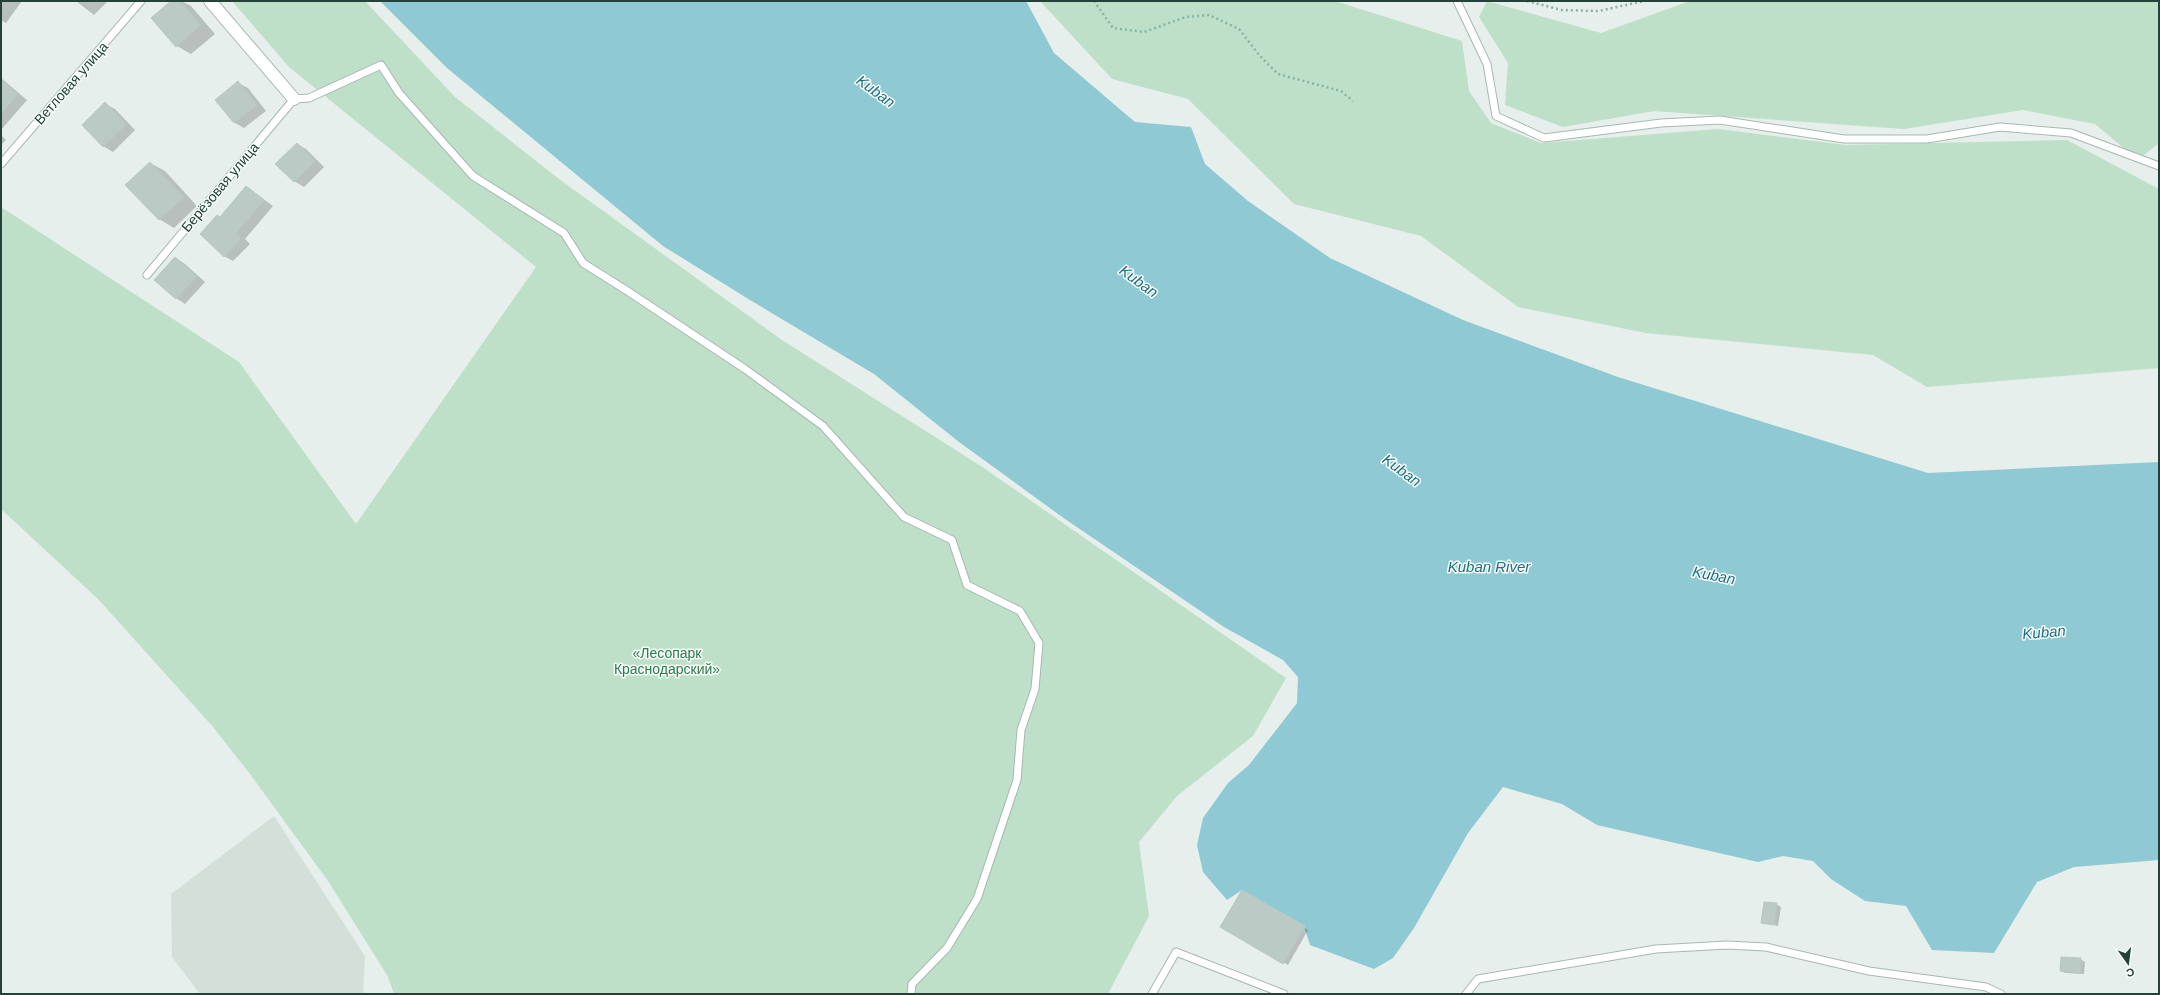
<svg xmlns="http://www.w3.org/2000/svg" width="2160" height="995" font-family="Arial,sans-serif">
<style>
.built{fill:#d4dfda}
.green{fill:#bfe0c8}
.water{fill:#8ec9d4}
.shadow{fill:#0003}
.building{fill:#bbcac4;stroke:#b8c9c2}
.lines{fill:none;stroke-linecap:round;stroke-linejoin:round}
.service-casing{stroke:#a8b8b2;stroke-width:9}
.minor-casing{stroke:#a8b8b2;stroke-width:14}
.path{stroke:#86b3a5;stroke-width:2.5;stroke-dasharray:2 3;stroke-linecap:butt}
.service{stroke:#fff;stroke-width:7}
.minor{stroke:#fff;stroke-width:12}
.labels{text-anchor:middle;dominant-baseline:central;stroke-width:3;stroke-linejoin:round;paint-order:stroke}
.street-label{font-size:14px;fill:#24423a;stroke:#f7fbf9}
.park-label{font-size:14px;fill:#2d7a4b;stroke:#f7fbf9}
.water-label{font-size:15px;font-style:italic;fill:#1c6f80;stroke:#f7fbf9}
</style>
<rect width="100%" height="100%" fill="#e6efeb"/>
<polygon class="built" points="274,816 365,956 363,994 200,994 172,957 171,894"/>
<g class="green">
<polygon points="232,1 365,1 455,97 559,179 782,340 981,466 1286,678 1253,736 1177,796 1139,842 1149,916 1108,994 394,994 387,975 328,881 250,774 213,727 99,600 1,509 1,207 239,362 356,524 536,267 289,67"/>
<polygon points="1040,1 1335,1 1462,41 1469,91 1491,123 1541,143 1718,129 1846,145 2067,140 2159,189 2159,368 1927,387 1873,355 1646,333 1518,307 1421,236 1294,204 1188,99 1112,79"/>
<polygon points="1487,1 1601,33 1690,1 2159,1 2159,143 2138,160 2095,124 2023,110 1904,129 1654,111 1563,127 1505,105 1508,63 1479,17"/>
</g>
<polygon class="water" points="380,1 1026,1 1054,53 1135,122 1191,127 1205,164 1248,201 1330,258 1463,320 1618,377 1928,473 2159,462 2159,860 2074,867 2037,882 1994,953 1932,950 1906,906 1865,901 1831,879 1813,861 1783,856 1758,862 1597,825 1562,804 1503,787 1468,833 1414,928 1393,958 1374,969 1310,945 1304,926 1242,890 1227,900 1203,872 1197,845 1203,818 1228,783 1249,765 1297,703 1298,677 1283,660 1224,627 1065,519 959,442 874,374 750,300 663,246 447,68"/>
<g class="shadow">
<polygon points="1,1 22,1 6,23 1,20"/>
<polygon points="76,1 108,1 94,15"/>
<polygon points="173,1 181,1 191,6 215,34 191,54 177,46"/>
<polygon points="1,78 27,100 1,130"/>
<polygon points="238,83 248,88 266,111 244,128 235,123 217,100"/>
<polygon points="105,104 115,109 135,130 113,152 103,146"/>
<polygon points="1,135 6,140 1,145"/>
<polygon points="297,144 306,149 324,167 304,187 294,181"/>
<polygon points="150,163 165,171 197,206 174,228 159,219"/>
<polygon points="247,187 273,206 245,239 250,244 233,261 224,256 220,218"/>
<polygon points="176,258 185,264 205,282 185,304 176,298"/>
<polygon points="1242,892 1308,930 1288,965 1221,927"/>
<polygon points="1776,904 1781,907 1778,926 1762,923"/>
<polygon points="2080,959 2085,962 2084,974 2065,973 2061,971"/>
</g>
<g class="building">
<polygon points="171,1 180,1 201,25 176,47 151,18"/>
<polygon points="1,79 18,94 1,114"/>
<polygon points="238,81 257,105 234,123 215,100"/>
<polygon points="105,102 126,124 103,147 82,125"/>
<polygon points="297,143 315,161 294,182 275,164"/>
<polygon points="150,162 184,197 159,220 125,185"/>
<polygon points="246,186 264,200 236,233 241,238 224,257 200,234 217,215 220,217"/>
<polygon points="175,257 197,276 176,299 154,280"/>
<polygon points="1242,890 1305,926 1283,964 1220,927"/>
<polygon points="1764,902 1777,903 1774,925 1761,923"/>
<polygon points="2061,957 2081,958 2080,973 2060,971"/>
</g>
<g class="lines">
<g class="service-casing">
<g id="service">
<polyline points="1457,1 1487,64 1496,116 1544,138 1661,123 1720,120 1844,139 1927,139 2000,127 2071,133 2159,166"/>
<polyline points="1,164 141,1"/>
<polyline points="147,275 294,99 309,98 381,65 399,93 473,176 564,233 583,263 629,292 745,369 823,426 904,517 952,540 967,585 1020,611 1039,643 1035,689 1021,730 1017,780 977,899 947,948 912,984 911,994"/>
<polyline points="1152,994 1176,952 1284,994"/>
<polyline points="1466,994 1478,979 1656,949 1727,945 1766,947 1869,971 1986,987 2001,994"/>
</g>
</g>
<g class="minor-casing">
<polyline id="minor" points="210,1 294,99"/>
</g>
<g class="path">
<polyline points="1094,1 1113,28 1144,32 1186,17 1209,15 1239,29 1259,55 1278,74 1341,91 1353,101"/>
<polyline points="1527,1 1562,10 1599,11 1644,1"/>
</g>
<use href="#service" class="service"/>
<use href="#minor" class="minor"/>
</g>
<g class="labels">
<g class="street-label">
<text transform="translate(71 83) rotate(-49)">Ветловая улица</text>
<text transform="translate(220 187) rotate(-50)">Берёзовая улица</text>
</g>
<g class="park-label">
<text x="667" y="653">«Лесопарк<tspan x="667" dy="16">Краснодарский»</tspan></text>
</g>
<g class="water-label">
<text transform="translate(876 91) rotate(36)">Kuban</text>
<text transform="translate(1139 281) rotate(36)">Kuban</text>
<text transform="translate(1402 470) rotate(36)">Kuban</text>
<text x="1489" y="566">Kuban River</text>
<text transform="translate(1714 575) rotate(11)">Kuban</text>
<text transform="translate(2044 632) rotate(-5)">Kuban</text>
</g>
</g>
<rect width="2160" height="995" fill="none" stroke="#24423a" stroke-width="4"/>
<g transform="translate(2128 963) rotate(166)" stroke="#f7fbf9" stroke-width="3" paint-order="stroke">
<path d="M0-3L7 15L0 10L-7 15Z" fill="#24423a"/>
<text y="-6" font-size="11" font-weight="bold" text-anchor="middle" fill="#24423a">С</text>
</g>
</svg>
